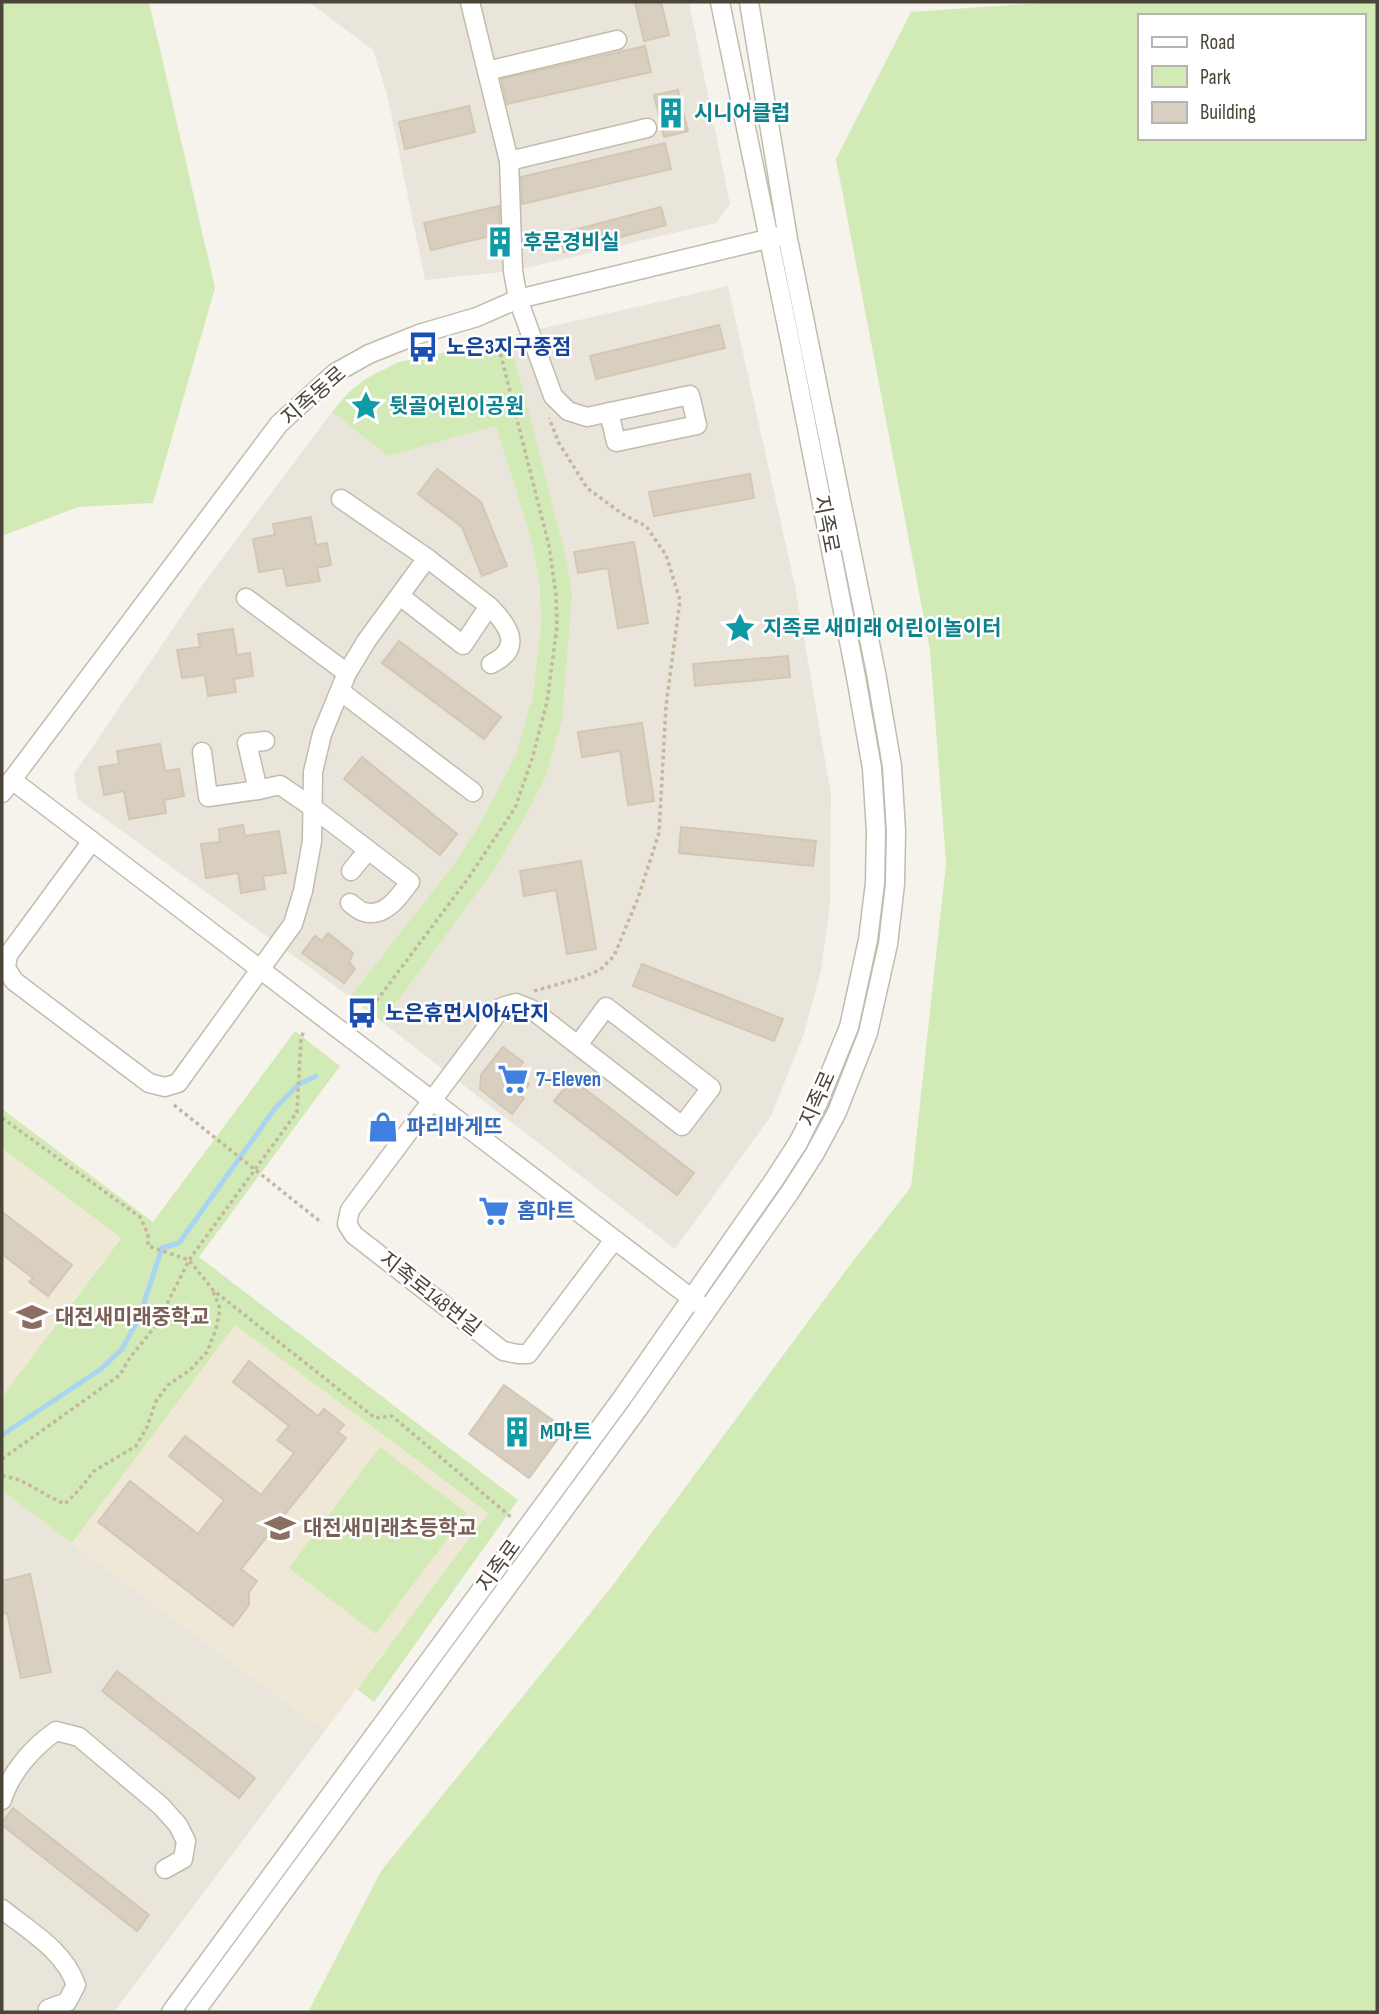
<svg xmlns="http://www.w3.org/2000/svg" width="1379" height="2014" font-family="'Sofia Sans Condensed','Noto Sans KR',sans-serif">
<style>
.residential{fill:#eae5da}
.education{fill:#efe8d6}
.green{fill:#d2eab5;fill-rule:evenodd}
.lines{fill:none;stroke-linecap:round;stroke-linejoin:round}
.stream{stroke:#a9d4f2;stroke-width:5}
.building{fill:#d8cfc1;stroke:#d3c7b4;stroke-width:2}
.minor-casing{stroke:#c2bbae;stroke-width:21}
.path{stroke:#c4b79f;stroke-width:3.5;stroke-dasharray:3.5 3.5;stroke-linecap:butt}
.minor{stroke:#fff;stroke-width:18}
.labels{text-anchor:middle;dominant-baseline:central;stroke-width:5;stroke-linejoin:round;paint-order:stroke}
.culture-label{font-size:21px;font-weight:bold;fill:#0d838f;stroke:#fff;text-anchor:start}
.transit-label{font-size:21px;font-weight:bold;fill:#164399;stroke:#fff;text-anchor:start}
.street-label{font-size:21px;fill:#4b4439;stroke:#fff}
.shop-label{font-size:21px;font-weight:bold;fill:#366cbe;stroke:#fff;text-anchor:start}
.education-label{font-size:21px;font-weight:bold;fill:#785e54;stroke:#fff;text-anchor:start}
</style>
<rect width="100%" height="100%" fill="#f6f3ec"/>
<g class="residential">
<polygon points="309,2 689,2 730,204 716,223 513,271 425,280 387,94 373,50"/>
<polygon points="728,286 795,586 831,794 830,905 821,970 804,1034 771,1116 675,1249 382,1022 492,873 525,817 545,778 564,548 509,336"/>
<polygon points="332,412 388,456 496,426 530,536 539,578 541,621 533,695 515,757 482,820 454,864 350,997 78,799 74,774 204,583"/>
<polygon points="2,1491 325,1731 114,2012 2,2012"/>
</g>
<g class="education">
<polygon points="2,1148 121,1237 2,1397"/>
<polygon points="234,1324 488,1513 325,1731 72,1543"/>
</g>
<g class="green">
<polygon points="2,2 149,2 215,288 153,503 78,507 2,536"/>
<path d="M1055 2H1377V2012H308L381 1871 610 1589 850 1265 911 1187 946 863 930 650 836 159 911 12ZM1139 16H1363V138H1139Z"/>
<polygon points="509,336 564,548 572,593 562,720 545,778 525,817 492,873 382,1022 350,997 454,864 482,820 515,757 533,695 541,621 539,578 530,536 496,426 388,456 332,412 349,392 367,378 399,362 474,346"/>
<polygon points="295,1031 340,1066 199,1257 518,1500 374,1702 357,1689 488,1513 235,1325 72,1543 2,1491 2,1397 121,1238 2,1148 2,1109 153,1222"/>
<polygon points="380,1447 467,1513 376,1634 289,1568"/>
</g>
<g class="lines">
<polyline class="stream" points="2,1435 101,1369 122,1349 139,1318 162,1248 179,1243 276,1107 299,1084 316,1076"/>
</g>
<g class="building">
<polygon points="635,2 661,2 669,35 644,41"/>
<polygon points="645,46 651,72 507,104 501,79"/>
<polygon points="678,90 688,131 664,137 654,95"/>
<polygon points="469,106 475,132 405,149 399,122"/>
<polygon points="665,143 671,169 522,204 521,177"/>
<polygon points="499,206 501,248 493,250 490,236 431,250 424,223"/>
<polygon points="661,207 666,225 564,252 559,234"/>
<polygon points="719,325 725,348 596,379 590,356"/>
<polygon points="437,469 481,502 507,566 482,576 462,527 418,494"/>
<polygon points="750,474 754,498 654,516 649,492"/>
<polygon points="311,517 316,545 327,543 331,565 317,568 320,581 287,586 283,568 259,572 253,539 275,535 273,524"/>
<polygon points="634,542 648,623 618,628 608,568 578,573 574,552"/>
<polygon points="233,629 237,655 250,653 253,676 234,679 236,692 208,696 205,675 182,678 177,650 200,647 198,634"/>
<polygon points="399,641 501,717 484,739 382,663"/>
<polygon points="788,656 790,677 695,686 693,664"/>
<polygon points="642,723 654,801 628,805 620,751 582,757 578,732"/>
<polygon points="160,744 165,771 179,769 184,796 164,800 166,813 129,819 124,791 104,795 99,767 119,764 117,751"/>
<polygon points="362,757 457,834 440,855 344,779"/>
<polygon points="243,825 245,836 279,831 286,873 263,876 265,889 241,893 238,873 206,878 201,844 220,842 219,829"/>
<polygon points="681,827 816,841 813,866 679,853"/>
<polygon points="581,861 596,949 567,954 556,890 524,896 520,871"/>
<polygon points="328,933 353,953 349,962 355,969 344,983 302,953 315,936 322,941"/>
<polygon points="642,964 783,1019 774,1041 633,986"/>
<polygon points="503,1047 523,1062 515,1073 529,1084 520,1096 524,1098 512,1114 480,1089 481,1075"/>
<polygon points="572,1079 694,1173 677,1195 554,1101"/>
<polygon points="2,1212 72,1265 48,1296 29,1282 33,1278 2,1254"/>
<polygon points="249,1361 318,1416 324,1409 344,1425 338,1432 346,1438 241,1569 257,1581 249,1592 249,1605 233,1626 98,1522 130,1481 198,1534 224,1500 169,1456 185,1436 261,1495 294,1453 277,1440 289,1426 233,1382"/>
<polygon points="504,1385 565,1429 529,1478 469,1434"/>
<polygon points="30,1574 51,1672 21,1678 7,1613 2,1614 2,1581"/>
<polygon points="117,1671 255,1778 239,1798 102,1691"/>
<polygon points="13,1808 149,1915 137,1931 2,1825 2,1823"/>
</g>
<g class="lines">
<g class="minor-casing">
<g id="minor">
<polyline points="470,2 509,161 513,271 518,299 553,396 568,411 587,417 690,395 697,425 616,442 609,412"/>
<polyline points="487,71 617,40"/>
<polyline points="509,161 647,128"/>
<polyline points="341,499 427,558 489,606 463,645 400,596"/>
<polyline points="246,598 347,673"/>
<path d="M489 606C509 626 524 648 491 664"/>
<polyline points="340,691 473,792"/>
<polyline points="202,752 208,797 258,790 247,743 265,741"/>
<polyline points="12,780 699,1304"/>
<path d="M258 790 280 785 312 807 410 882C399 896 386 918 364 912 359 911 354 906 350 903"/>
<polyline points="2,793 279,424 335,373 369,354 419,334 477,317 518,299 780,236"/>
<polyline points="92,841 8,955 6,968 14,981 149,1083 165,1087 178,1083 293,924 303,891 312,841 313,772 322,734 347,673 367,640 427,558"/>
<polyline points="351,871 368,850"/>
<polyline points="578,1045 606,1007 711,1088 682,1126 531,1009 516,1003 502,1007 350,1210 347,1224 354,1235 503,1351 518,1354 528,1354 614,1240"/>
<path d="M2 1800C10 1773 33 1747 56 1731L79 1737 161 1806 178 1825 186 1841 183 1859 165 1869"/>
<path d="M2 1909C29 1931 64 1950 76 1985L67 2002 48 2009"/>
<polyline points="171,2012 622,1398 774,1180 798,1143 818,1103 849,1027 868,940 875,883 876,831 872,768 856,677 790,341 720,2"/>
<polyline points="195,2012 638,1409 790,1192 815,1153 837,1112 868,1033 888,944 895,884 896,831 892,766 876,673 788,239 749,2"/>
</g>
</g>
<g class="path">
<polyline points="534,991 580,978 600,970 614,956 638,898 659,833 666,706 680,600 666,555 646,526 624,515 587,488 559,443 549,418"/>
<polyline points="368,1012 467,880 515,808 532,759 547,702 557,627 556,595 549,546 497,340"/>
<polyline points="174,1105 322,1223"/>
<polyline points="2,1118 140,1217 148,1234 148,1246 189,1260 213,1290 375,1418 392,1416 512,1518"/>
<polyline points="2,1459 120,1375 129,1359 157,1324 189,1260 297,1112 301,1039 304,1030"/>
<path d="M2 1476C25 1478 44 1496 65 1504L79 1490 94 1471 136 1446 147 1427 156 1401 168 1385 190 1370 207 1352 216 1329 220 1309 213 1291"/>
</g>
<use href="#minor" class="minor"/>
</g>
<defs>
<g id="building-bare" transform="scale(2.415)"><path d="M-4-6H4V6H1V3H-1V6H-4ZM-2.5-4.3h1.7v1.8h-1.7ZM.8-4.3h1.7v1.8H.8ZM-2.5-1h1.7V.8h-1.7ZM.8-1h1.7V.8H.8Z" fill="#0f9aa8" stroke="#fff" stroke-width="2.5" paint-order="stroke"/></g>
<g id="bus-bare" transform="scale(2.415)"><path d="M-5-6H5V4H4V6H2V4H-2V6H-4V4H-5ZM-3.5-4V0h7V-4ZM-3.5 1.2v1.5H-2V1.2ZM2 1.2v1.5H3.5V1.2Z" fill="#1a4fb4" stroke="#fff" stroke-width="2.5" paint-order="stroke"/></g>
<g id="sight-bare" transform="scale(2.415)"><path d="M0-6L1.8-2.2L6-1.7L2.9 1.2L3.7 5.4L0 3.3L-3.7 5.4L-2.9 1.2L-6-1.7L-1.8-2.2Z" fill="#0f9aa8" stroke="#fff" stroke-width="2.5" paint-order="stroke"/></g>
<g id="supermarket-bare" transform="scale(2.415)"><path d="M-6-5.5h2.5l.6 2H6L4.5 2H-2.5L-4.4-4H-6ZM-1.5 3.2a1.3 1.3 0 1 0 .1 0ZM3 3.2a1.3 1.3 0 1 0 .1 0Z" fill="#3f7fe0" stroke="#fff" stroke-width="2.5" paint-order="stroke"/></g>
<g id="shop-bare" transform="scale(2.415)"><path d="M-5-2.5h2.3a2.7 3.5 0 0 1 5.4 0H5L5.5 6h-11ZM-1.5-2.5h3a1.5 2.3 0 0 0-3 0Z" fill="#3f7fe0" stroke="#fff" stroke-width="2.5" paint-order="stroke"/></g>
<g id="school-bare" transform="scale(2.415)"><path d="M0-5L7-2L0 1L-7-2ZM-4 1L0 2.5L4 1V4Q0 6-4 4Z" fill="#8d6e63" stroke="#fff" stroke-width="2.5" paint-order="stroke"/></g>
</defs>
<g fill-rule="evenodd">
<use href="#building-bare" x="671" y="113"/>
<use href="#building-bare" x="500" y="242"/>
<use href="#bus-bare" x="423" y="347"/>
<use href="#sight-bare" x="366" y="406"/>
<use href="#sight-bare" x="740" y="628"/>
<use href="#bus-bare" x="362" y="1013"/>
<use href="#supermarket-bare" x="513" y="1079"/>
<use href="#shop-bare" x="383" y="1127"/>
<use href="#supermarket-bare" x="494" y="1211"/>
<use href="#school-bare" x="32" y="1317"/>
<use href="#building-bare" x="517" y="1432"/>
<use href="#school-bare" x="280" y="1528"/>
</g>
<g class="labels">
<g class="culture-label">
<text x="694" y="113">시니어클럽</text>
<text x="523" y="242">후문경비실</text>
<text x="389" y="406">뒷골어린이공원</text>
<text x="763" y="628">지족로 새미래 어린이놀이터</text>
<text x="540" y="1432">M마트</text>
</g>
<g class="transit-label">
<text x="446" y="347">노은3지구종점</text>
<text x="385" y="1013">노은휴먼시아4단지</text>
</g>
<g class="street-label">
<text transform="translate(314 396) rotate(-41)">지족동로</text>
<text transform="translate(826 524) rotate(79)">지족로</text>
<text transform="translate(818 1099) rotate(-66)">지족로</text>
<text transform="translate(430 1294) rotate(38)">지족로148번길</text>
<text transform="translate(499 1566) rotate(-54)">지족로</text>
</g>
<g class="shop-label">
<text x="536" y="1079">7-Eleven</text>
<text x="406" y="1127">파리바게뜨</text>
<text x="517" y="1211">홈마트</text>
</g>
<g class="education-label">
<text x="55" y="1317">대전새미래중학교</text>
<text x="303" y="1528">대전새미래초등학교</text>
</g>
</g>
<rect width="1379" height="2014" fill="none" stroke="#4b4439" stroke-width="7"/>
<rect x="1138" y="14" width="228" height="126" fill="#ffffff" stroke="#b7b4b0" stroke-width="2"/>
<rect x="1152" y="37" width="35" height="10" fill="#ffffff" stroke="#b7b4b0" stroke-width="2"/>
<text x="1200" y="49" font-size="21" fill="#4b4439">Road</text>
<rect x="1152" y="66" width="35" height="21" fill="#d2eab5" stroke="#b7b4b0" stroke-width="2"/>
<text x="1200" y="84" font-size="21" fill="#4b4439">Park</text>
<rect x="1152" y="102" width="35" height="21" fill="#d8cfc1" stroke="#b7b4b0" stroke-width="2"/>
<text x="1200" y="119" font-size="21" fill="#4b4439">Building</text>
</svg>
